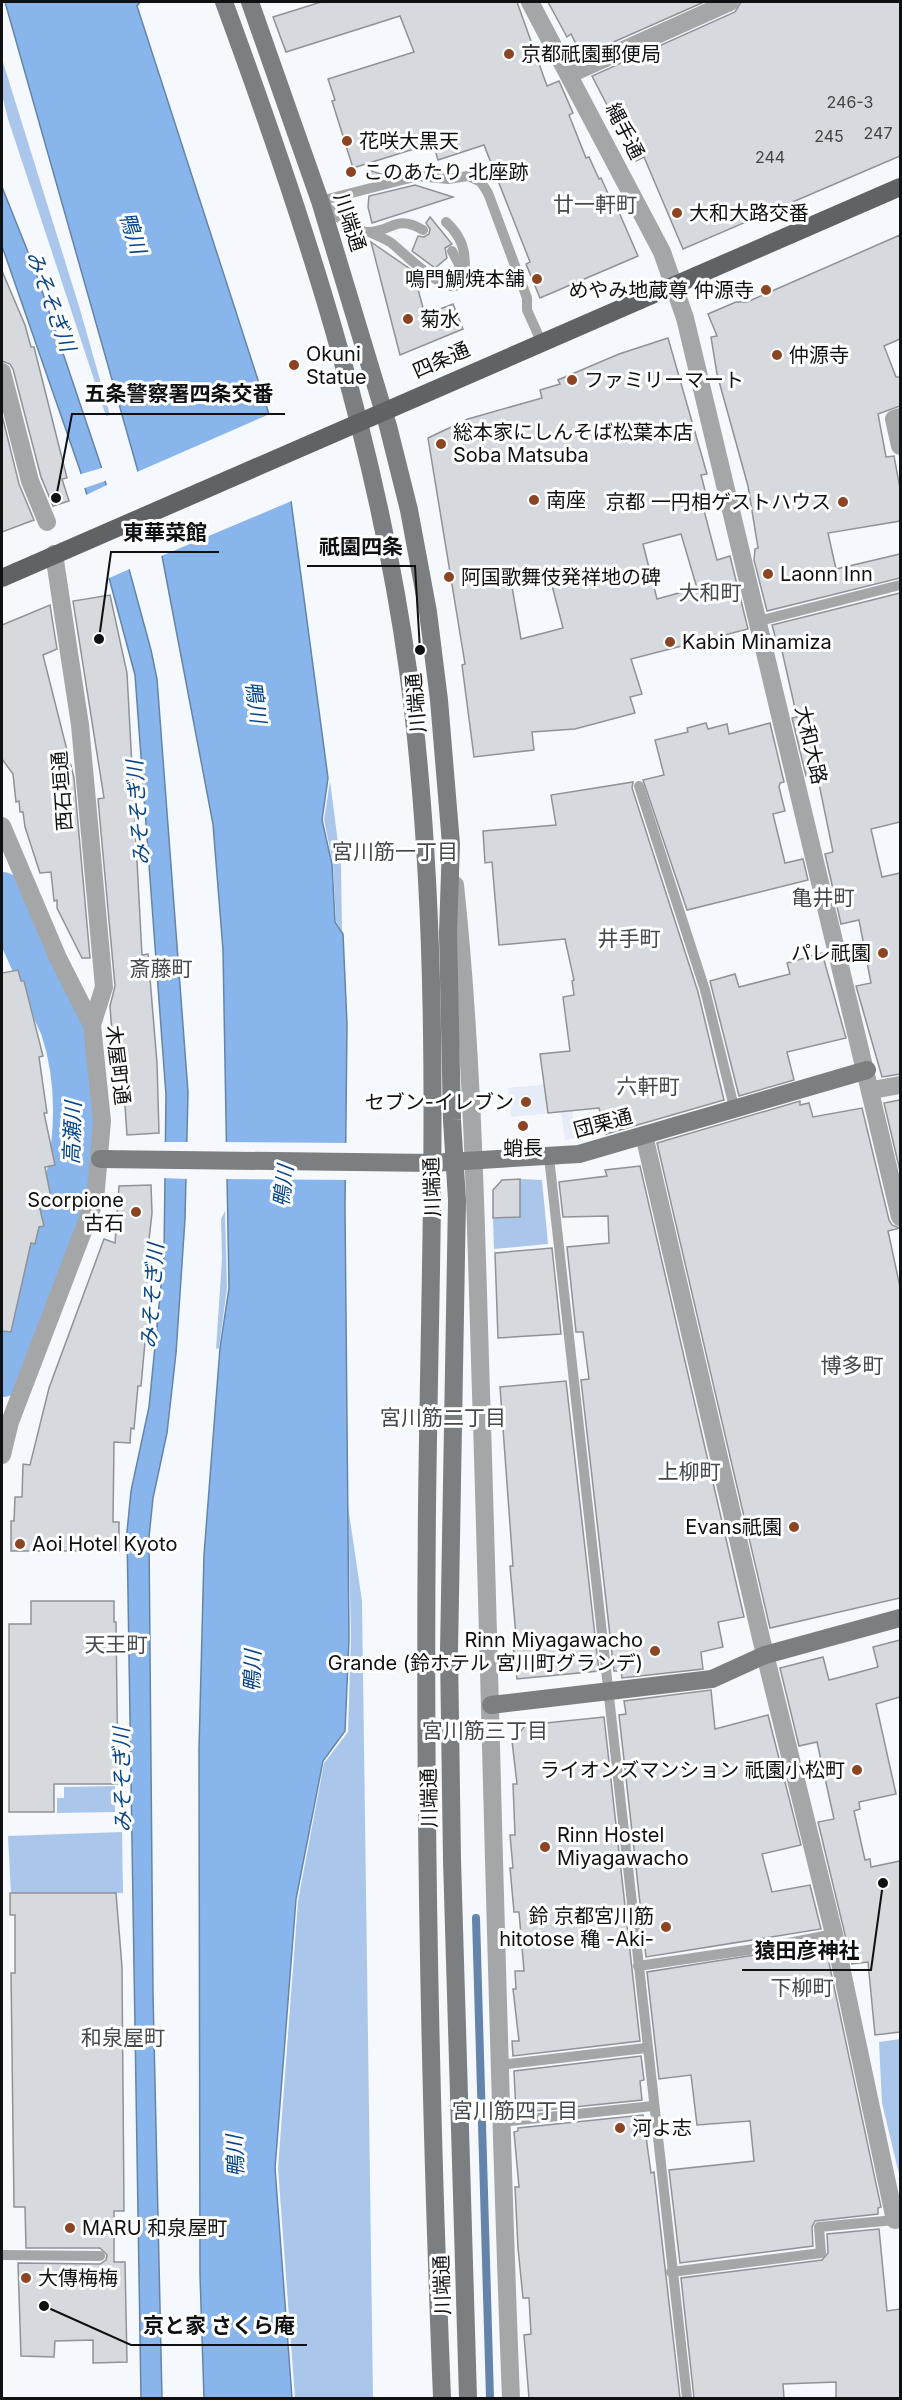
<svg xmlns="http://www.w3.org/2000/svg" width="902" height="2400" font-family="Inter,'Noto Sans JP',sans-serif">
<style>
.built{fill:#e6edf8}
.green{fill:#aac7eb}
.water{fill:#89b5ed;stroke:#6484ab;stroke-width:1.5}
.pier{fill:#f5f9fd}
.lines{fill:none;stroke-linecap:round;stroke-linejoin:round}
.stream{stroke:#6484ab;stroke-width:8}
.river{stroke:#89b5ed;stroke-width:44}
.building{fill:#d6d9de;stroke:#8f9296;stroke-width:1.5;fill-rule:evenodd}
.lane{stroke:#a5a6a8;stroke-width:10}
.street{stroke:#a5a6a8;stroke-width:18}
.secondary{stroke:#7c7f81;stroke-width:18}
.primary{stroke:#606366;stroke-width:18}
.poi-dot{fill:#8c4522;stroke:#fff;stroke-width:2}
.labels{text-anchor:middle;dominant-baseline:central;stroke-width:6;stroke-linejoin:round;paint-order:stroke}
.number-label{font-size:16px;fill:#414245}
.poi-label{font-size:20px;fill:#0f1012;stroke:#fff;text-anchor:start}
.street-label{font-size:20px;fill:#0f1012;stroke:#fff}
.neighbourhood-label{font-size:21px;fill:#45484c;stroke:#fff}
.water-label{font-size:21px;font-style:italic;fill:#084688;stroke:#fff}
.leader{fill:none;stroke:#0f1012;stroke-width:2}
.callout-dot{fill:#0f1012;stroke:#fff;stroke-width:2}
.callout-label{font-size:21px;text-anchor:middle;font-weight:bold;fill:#0f1012;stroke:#fff;stroke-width:6;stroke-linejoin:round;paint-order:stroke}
</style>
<rect width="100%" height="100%" fill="#f5f9fd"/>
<polygon class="built" points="569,1082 576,1138 565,1140 561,1112 511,1117 508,1088"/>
<g class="green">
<polygon points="2,59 79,306 110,415 106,416 8,119 2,95"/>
<polygon points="330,781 341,866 342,931 336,921 333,863 324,820"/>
<polygon points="520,1179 542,1180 548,1244 494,1249 493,1218 520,1217"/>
<polygon points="225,1211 227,1288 219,1348 216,1349 222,1259 221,1219"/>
<polygon points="348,1506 362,1601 373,2398 295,2398 278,2168 298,1901 324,1763 348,1732 351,1638"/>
<polygon points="115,1786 115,1812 57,1813 57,1798 64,1798 64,1787"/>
<polygon points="122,1832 123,1893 11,1895 8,1836"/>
<polygon points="900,2039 900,2174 899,2174 882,2103 879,2042"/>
</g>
<g class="water">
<polygon points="5,2 140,2 137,6 269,414 291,501 328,778 322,820 332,864 335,922 343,934 347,1024 345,1208 349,1639 345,1731 323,1761 296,1899 275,2168 292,2398 204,2398 200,2275 199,1750 204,1555 220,1348 229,1288 223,950 213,824 162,556"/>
<polygon points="2,187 34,267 101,466 151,650 157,679 188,1092 185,1219 176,1353 167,1433 153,1498 149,1537 153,1993 162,2398 141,2398 127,1532 131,1491 149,1407 164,1255 166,1095 135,675 81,473 2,246"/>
</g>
<g class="pier">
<polygon points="272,413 294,500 159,557 137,472"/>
<polygon points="105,467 108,480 82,489 78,475"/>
<polygon points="109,484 132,568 107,579 84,496"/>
<polygon points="162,1142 190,1142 189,1179 160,1178"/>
<polygon points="223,1142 348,1143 348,1180 224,1179"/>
</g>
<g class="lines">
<polyline class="stream" points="476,1918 490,2398"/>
<path class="river" d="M2 894 62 1027C102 1146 42 1265 2 1375"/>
</g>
<g class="building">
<polygon points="321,2 517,2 547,86 559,81 573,113 569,115 586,158 589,157 599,179 601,178 616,211 618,210 638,256 540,298 526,264 530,262 484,145 438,160 433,143 353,168 332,101 335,100 328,79 414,52 400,16 286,52 273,17"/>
<polygon points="548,2 704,2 582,56 571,34 567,37"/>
<polygon points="741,2 900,2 900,156 683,249 644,157 636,161 592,76 735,12"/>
<polygon points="371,171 388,176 370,181"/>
<polygon points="415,185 453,197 372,223 368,207 369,196"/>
<polygon points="430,217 452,244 445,248 447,258 435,268 412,251 418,236 424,237 429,234 430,229 426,223"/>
<polygon points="900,235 900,339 884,346 896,377 900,377 900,406 878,414 886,457 894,456 900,488 900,521 828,533 836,569 900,554 900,578 767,611 754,560 755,549 758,548 748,486 717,374 711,337 717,336 708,314 736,302 747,302"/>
<polygon points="371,242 413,271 425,315 453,304 463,329 400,355"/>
<polygon points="2,271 25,325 31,347 34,347 67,478 62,479 69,501 53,506 41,477 13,369 10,364 2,361"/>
<path d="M668 338 707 474 701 475 707 498 701 499 717 560 730 556 748 629 631 659 642 694 630 697 635 713 575 729 532 732 534 750 474 757 462 665 465 664 428 438 468 419 542 398 540 390 560 384 558 380 619 354ZM681 534 697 588 657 599 643 544ZM548 570 563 628 521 639 511 581Z"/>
<polygon points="2,415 19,484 34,520 2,532"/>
<polygon points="900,593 900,822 871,829 882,877 900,873 900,1074 882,1077 856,986 871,983 859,920 841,924 825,854 833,852 817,774 806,776 792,718 797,717 782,651 779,651 772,625"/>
<polygon points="110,595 127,673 142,955 148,954 157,1063 159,1133 127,1135 120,1034 112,1034 110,1006 115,986 98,799 104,798 73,601"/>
<polygon points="50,605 57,649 43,655 74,778 90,958 82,958 57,908 57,900 54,901 51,872 40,873 25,827 23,812 20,812 19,801 16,802 13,774 2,759 2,625"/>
<polygon points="706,723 708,729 727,724 729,734 770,723 784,782 780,783 779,787 785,811 773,814 785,863 803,859 808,880 687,910 643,780 664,775 655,740 688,732 687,728"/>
<polygon points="633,782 632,788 698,992 724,1100 606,1134 599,1108 548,1113 540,1054 570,1051 563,997 574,995 572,981 574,980 565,939 499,945 492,862 485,863 483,831 556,825 551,795"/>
<polygon points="822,953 846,1038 787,1052 794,1080 739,1096 710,981 735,974 739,987 790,974 787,963"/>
<polygon points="18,970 21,981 24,981 43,1056 39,1057 47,1113 44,1113 55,1165 45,1167 52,1203 39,1205 44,1226 39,1227 35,1244 31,1243 11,1332 2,1331 2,973"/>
<polygon points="900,1100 900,1171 884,1103"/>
<polygon points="800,1101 800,1105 809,1103 813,1117 862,1108 889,1220 892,1225 900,1228 888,1231 900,1287 900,1598 770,1628 657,1143"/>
<polygon points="640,1166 744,1617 718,1622 723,1647 701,1652 703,1669 622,1678 621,1671 614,1671 581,1380 589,1379 583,1332 576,1332 567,1247 609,1243 608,1216 563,1217 559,1182 607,1176 605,1170"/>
<polygon points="520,1179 520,1217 493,1218 493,1190 502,1180"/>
<polygon points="151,1185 152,1213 145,1276 151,1276 141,1386 138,1386 134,1429 131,1428 130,1443 114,1442 113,1522 119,1522 119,1551 11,1551 11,1521 14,1521 15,1497 22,1497 23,1464 30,1465 49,1388 104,1239 115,1243 119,1186"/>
<polygon points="552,1248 561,1334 498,1338 495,1253"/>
<polygon points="566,1381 599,1671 517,1679 512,1636 516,1636 510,1566 513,1566 500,1387"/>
<polygon points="31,1601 114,1601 114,1622 116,1622 118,1784 54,1784 54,1812 9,1812 9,1624 31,1624"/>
<polygon points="900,1640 900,1697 876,1704 896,1794 859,1802 860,1809 854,1811 865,1860 870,1859 871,1867 900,1861 900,2032 875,2035 868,1962 852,1964 818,1822 834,1819 817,1742 799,1746 780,1668 823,1657 829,1680 837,1678 878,1667 873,1647"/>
<polygon points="711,1690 715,1729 768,1715 801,1845 762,1854 772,1892 810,1885 821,1929 646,1957 619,1715 626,1714 624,1701"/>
<polygon points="604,1717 640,2041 513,2056 512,2041 519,2041 513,1989 516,1989 515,1971 524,1971 519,1912 514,1912 510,1868 513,1868 510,1835 515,1835 513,1784 517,1784 512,1741 526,1725"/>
<polygon points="10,1893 116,1893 122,1967 124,2211 114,2211 114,2262 125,2262 127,2362 93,2363 93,2340 55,2341 54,2357 21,2356 18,2263 100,2264 106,2260 107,2255 100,2248 26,2248 25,2207 14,2207 11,1973 15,1973 15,1915 10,1915"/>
<polygon points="825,1944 881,2207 878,2208 878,2214 815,2221 812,2227 813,2246 680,2263 669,2170 754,2161 750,2121 697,2125 691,2075 659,2079 647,1972"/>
<polygon points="641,2056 644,2080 640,2081 642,2100 516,2113 514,2071"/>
<polygon points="643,2115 651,2173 654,2172 680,2398 529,2398 524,2335 531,2334 529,2298 523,2298 518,2248 515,2187 519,2187 514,2132 518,2131 518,2128"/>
<polygon points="879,2229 887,2311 900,2309 900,2398 836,2398 836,2382 783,2384 784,2398 694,2398 681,2278 822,2260 828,2253 827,2234"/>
</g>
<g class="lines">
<g class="lane">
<path d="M423 230C395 214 392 232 368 232 352 233 333 211 320 201L418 176 448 179 468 176 481 182 488 193 527 298V310L541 341"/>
<path d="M369 232C376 235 383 238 390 242 407 254 474 328 464 253 462 240 456 231 446 222"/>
<polyline points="452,251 463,272"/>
<polyline points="759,621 900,585"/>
<polyline points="639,786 705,990 734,1107"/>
<polyline points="549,1157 687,2398"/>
<polyline points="638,1966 768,1947 834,1934"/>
<polyline points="499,2065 646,2048"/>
<polyline points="501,2122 653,2106"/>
<polyline points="2,2255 100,2256"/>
<polyline points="671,2272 821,2253 819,2227 895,2220"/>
</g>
<g class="street">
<polyline points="530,2 662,252 685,318 900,1217"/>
<polyline points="570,74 730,2"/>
<polyline points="2,372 30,481 47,522"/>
<polyline points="900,417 894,419 900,446"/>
<polyline points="54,554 80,725 104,987 92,1025"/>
<polyline points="2,826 58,958 92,1025 102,1121 95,1200 10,1422 2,1455"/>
<path d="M455 885C474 1064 476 1245 482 1424 492 1749 498 2074 511 2398"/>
<polyline points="872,1090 900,1085"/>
<polyline points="644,1135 761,1638 834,1934 895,2220 900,2219"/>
</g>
<g class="secondary">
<path d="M224 2C304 219 376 439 408 670 445 947 430 1230 427 1509 424 1806 430 2102 442 2398"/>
<polyline points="250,2 320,201 388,426 409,510 428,612 439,700 451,844 448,932 452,1120 457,1200 449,1652 452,1860 468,2398"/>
<polyline points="100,1159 432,1163 579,1154 867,1070"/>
<polyline points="491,1705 712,1679 765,1655 900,1618"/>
</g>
<polyline class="primary" points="2,578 900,187"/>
</g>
<g class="poi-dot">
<circle cx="509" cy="54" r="6"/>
<circle cx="347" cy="141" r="6"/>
<circle cx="351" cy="172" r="6"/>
<circle cx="677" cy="213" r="6"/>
<circle cx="537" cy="279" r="6"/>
<circle cx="766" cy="290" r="6"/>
<circle cx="408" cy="319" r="6"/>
<circle cx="777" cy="355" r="6"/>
<circle cx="294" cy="365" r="6"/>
<circle cx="572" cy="380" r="6"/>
<circle cx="441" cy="444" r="6"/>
<circle cx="534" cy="500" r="6"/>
<circle cx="843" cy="502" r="6"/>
<circle cx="768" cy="574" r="6"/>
<circle cx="449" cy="577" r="6"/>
<circle cx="670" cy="642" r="6"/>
<circle cx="883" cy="953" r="6"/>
<circle cx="526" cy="1102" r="6"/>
<circle cx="523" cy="1126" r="6"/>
<circle cx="136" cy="1212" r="6"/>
<circle cx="794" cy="1527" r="6"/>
<circle cx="20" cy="1544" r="6"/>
<circle cx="655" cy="1651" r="6"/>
<circle cx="857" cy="1770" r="6"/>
<circle cx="545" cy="1847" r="6"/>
<circle cx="666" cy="1927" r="6"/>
<circle cx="620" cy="2128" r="6"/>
<circle cx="70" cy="2228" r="6"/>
<circle cx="26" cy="2278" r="6"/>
</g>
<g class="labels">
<g class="number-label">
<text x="850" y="102">246-3</text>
<text x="878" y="133">247</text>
<text x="829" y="136">245</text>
<text x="770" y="157">244</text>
</g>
<g class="poi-label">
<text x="521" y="54">京都祇園郵便局</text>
<text x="359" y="141">花咲大黒天</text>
<text x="363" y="172">このあたり 北座跡</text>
<text x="689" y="213">大和大路交番</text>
<text x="525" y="279" text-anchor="end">鳴門鯛焼本舗</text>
<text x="754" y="290" text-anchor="end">めやみ地蔵尊 仲源寺</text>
<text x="420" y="319">菊水</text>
<text x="306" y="354">Okuni<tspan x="306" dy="23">Statue</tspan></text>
<text x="789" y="355">仲源寺</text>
<text x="584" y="380">ファミリーマート</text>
<text x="453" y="432">総本家にしんそば松葉本店<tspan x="453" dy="23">Soba Matsuba</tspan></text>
<text x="546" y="500">南座</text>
<text x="831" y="502" text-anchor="end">京都 一円相ゲストハウス</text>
<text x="780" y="574">Laonn Inn</text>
<text x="461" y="577">阿国歌舞伎発祥地の碑</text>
<text x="682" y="642">Kabin Minamiza</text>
<text x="871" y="953" text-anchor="end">パレ祇園</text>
<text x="514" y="1102" text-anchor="end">セブン-イレブン</text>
<text x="523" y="1148" text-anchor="middle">蛸長</text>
<text x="124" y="1200" text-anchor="end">Scorpione<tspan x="124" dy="23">古石</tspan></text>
<text x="782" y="1527" text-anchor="end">Evans祇園</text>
<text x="32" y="1544">Aoi Hotel Kyoto</text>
<text x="643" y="1640" text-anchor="end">Rinn Miyagawacho<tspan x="643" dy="23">Grande (鈴ホテル 宮川町グランデ)</tspan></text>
<text x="845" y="1770" text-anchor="end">ライオンズマンション 祇園小松町</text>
<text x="557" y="1835">Rinn Hostel<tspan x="557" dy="23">Miyagawacho</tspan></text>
<text x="654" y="1916" text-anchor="end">鈴 京都宮川筋<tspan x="654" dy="23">hitotose 穐 -Aki-</tspan></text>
<text x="632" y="2128">河よ志</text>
<text x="82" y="2228">MARU 和泉屋町</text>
<text x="38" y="2278">大傳梅梅</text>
</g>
<g class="street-label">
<text transform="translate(625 131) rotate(63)">縄手通</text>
<text transform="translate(350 222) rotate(72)">川端通</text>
<text transform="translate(441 360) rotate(-24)">四条通</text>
<text transform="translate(416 703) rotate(-95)">川端通</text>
<text transform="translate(811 745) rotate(77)">大和大路</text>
<text transform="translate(62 791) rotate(-94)">西石垣通</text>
<text transform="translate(118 1065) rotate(83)">木屋町通</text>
<text transform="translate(603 1123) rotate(-15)">団栗通</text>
<text transform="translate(432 1187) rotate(-92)">川端通</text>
<text transform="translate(429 1798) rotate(-91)">川端通</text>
<text transform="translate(442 2285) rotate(-92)">川端通</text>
</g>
<g class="neighbourhood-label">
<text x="595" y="204">廿一軒町</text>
<text x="710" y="592">大和町</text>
<text x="395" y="851">宮川筋一丁目</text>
<text x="823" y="897">亀井町</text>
<text x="629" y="938">井手町</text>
<text x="161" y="968">斎藤町</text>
<text x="648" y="1086">六軒町</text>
<text x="852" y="1365">博多町</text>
<text x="443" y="1417">宮川筋二丁目</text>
<text x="689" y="1471">上柳町</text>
<text x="116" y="1644">天王町</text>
<text x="485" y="1730">宮川筋三丁目</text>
<text x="802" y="1987">下柳町</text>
<text x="123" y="2037">和泉屋町</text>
<text x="515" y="2110">宮川筋四丁目</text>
</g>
<g class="water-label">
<text transform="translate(133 233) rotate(72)">鴨川</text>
<text transform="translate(51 301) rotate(70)">みそそぎ川</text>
<text transform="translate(256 702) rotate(82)">鴨川</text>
<text transform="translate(138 813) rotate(-94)">みそそぎ川</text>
<text transform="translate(72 1133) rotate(-88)">高瀬川</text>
<text transform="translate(283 1186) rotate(-83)">鴨川</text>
<text transform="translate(152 1296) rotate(-86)">みそそぎ川</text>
<text transform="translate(252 1671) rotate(-88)">鴨川</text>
<text transform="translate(122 1780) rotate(-91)">みそそぎ川</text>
<text transform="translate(235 2156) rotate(-92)">鴨川</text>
</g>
</g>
<path class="leader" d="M56 498L72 414H285M99 639L111 552H219M420 650L415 566H307M883 1883L871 1970H742M44 2306L131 2345H307"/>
<g class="callout-dot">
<circle cx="56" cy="498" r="6"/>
<circle cx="99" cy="639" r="6"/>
<circle cx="420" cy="650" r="6"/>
<circle cx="883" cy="1883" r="6"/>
<circle cx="44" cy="2306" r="6"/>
</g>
<g class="callout-label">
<text x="179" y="401">五条警察署四条交番</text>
<text x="165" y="540">東華菜館</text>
<text x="361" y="554">祇園四条</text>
<text x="807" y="1958">猿田彦神社</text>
<text x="219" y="2333">京と家 さくら庵</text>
</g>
<rect width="902" height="2400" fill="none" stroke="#0f1012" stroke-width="6"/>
</svg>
